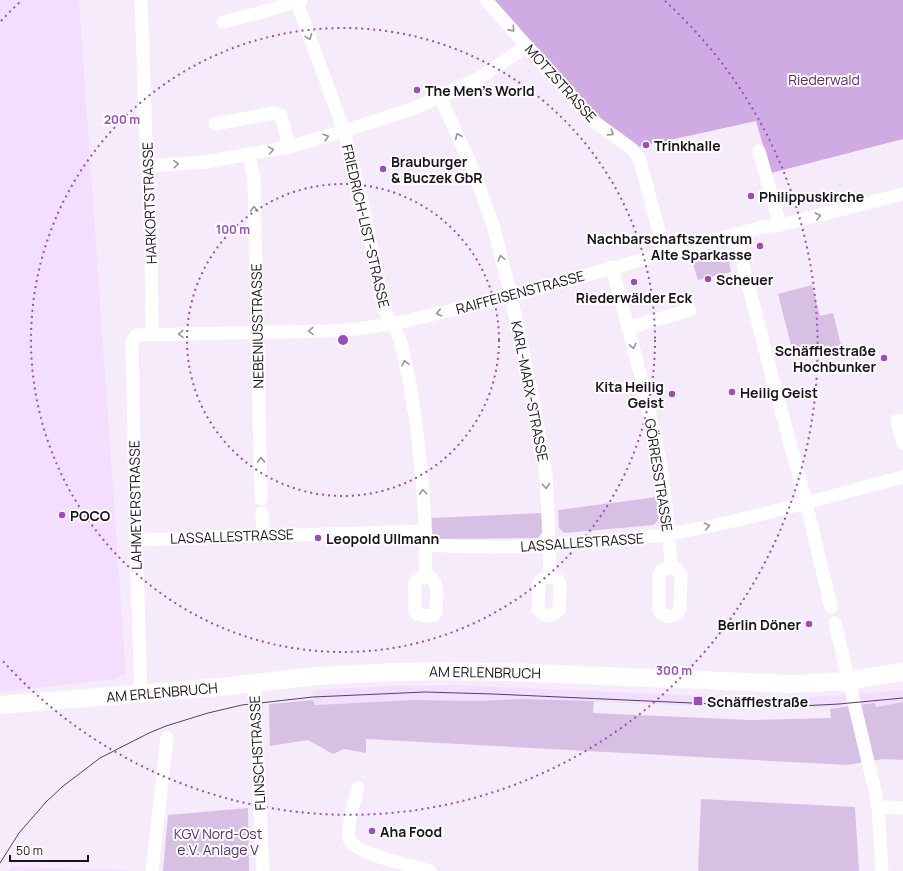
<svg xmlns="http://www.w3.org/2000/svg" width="903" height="871" font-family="Manrope,sans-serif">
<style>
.built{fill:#f3deff}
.green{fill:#d8c0e5}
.forest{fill:#d0aae3}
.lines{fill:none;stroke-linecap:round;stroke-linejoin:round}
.street{stroke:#fff;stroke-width:13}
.secondary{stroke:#fff;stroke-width:18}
.tram{stroke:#4d4651;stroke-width:1}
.oneway{stroke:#989599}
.ring{fill:none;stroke:#9b4cbd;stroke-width:2;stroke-dasharray:2 4}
.poi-dot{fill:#9b4cbd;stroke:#fdfdfd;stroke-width:1.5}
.labels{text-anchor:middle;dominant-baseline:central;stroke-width:4;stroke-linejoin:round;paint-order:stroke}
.park-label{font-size:14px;fill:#5a2b6f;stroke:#fdfdfd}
.street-label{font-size:14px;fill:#19131c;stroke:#fdfdfd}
.poi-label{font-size:14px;font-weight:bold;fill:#19131c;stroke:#fdfdfd;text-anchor:start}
.centre{fill:#9b4cbd;stroke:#fdfdfd;stroke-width:2}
.ring-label{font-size:12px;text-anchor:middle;font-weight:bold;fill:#9b4cbd;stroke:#fdfdfd;stroke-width:4;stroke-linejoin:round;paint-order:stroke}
</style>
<rect width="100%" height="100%" fill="#f6ebfb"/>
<g class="built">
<polygon points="0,0 79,0 126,675 120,675 118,679 0,692"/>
<polygon points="455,685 770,699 812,697 903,690 903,704 901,702 876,707 875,704 830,709 830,707 779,709 521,699 475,701 389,701 315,705 312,690 391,686"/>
<polygon points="12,867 128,870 129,871 9,871"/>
</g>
<g class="green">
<path d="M721 252C730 253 729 264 731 272L698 280 692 261Z"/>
<polygon points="812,285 820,316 833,313 841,345 794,357 778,294"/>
<polygon points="657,497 659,519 654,525 564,533 559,528 558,510"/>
<polygon points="541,513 543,531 538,538 436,539 432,536 431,518"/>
<polygon points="521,699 594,701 593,713 750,720 831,718 830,709 875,703 876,707 902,702 903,704 903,760 883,759 847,765 366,739 366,753 344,749 333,754 308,740 270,746 269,704 313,700 315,705 413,700 475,701"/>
<polygon points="701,799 855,807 859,871 698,871"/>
<polygon points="248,808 249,871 163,871 168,815"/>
</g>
<polygon class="forest" points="492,0 903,0 903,139 771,173 756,121 629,149"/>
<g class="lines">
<g class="street">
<polyline points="141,0 147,166 151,241 152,334"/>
<polyline points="296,0 344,131 361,197 385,311 400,339 409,379 416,423 422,480 425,521 426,576"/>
<polyline points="486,0 592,120 632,149 639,158 665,253"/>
<polyline points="223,22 259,13 301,0"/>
<polyline points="440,97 472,167 493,225 511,296 534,404 546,476 548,516 550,577"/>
<polyline points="215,124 274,113 281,115 289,147"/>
<polyline points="759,151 780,225"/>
<polyline points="249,154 254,180 261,499"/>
<polyline points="147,166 205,162 289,147 344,131 412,109 440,97 476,80 527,46"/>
<polyline points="735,234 775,388 806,502 831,607"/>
<path d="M612 267C629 332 648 397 660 462 666 497 669 532 671 568"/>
<polyline points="628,328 690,310"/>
<polyline points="903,420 897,421 903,444"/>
<polyline points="262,513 263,535"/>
<polyline points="136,540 425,531"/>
<path d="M426 545C494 549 561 547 628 539 642 537 657 536 670 534 749 520 826 497 903 477"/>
<path d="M671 568 677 569 681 575 680 610C673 618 666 619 659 611V575L662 570Z"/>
<path d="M426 576C441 580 436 598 436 611L434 615 424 616 417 614 415 611V583L420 578Z"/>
<path d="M550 577 557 579 560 584 559 610C550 618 546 618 538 609L539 583 542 579Z"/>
<polyline points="835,623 875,791 878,807 882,871"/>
<polyline points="254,684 263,871"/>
<polyline points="141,693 136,540 132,342 136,335 327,331 356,329 393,324 511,296 762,227 780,225 903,194"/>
<path d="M358 788C355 798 346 830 349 839 354 854 414 866 430 871"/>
<polyline points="878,807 903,808"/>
<polyline points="152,871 167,738"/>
</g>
<polyline class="secondary" points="0,705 220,687 317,676 395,672 441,671 510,672 792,684 848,681 903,672"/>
<polyline class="tram" points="0,863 19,833 46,802 62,787 100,758 149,733 166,726 208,713 242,705 313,697 425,692 493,694 780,707 839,704 903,698"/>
</g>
<defs><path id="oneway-chevron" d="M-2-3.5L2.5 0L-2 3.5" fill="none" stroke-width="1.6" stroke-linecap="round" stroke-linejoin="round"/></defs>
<g class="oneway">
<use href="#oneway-chevron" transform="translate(512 29) rotate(48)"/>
<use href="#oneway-chevron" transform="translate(309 37) rotate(70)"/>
<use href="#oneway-chevron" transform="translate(611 133) rotate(33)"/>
<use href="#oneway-chevron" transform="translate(458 136) rotate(-115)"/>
<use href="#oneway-chevron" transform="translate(326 137) rotate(-16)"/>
<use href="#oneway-chevron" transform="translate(271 150) rotate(-10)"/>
<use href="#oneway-chevron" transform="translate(176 164) rotate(-5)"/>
<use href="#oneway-chevron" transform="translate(254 209) rotate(-91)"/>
<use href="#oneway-chevron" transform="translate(818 216) rotate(-14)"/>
<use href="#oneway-chevron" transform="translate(501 258) rotate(-105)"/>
<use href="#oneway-chevron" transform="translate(439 313) rotate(167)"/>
<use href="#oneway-chevron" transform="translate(311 331) rotate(179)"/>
<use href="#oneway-chevron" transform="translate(181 334) rotate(179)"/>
<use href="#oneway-chevron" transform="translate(633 346) rotate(76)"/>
<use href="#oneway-chevron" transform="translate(405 363) rotate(-103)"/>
<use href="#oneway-chevron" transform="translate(261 460) rotate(-92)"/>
<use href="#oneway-chevron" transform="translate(546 486) rotate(86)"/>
<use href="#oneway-chevron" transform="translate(423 492) rotate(-94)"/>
<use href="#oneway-chevron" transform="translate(707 526) rotate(-12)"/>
</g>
<g class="ring">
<circle cx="343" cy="340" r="156"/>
<circle cx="343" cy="340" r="312"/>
<path d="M1 21A468 468 0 0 1 21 1M665 1A468 468 0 1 1 1 659"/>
</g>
<g class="poi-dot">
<circle cx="417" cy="90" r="4"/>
<circle cx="646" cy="145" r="4"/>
<circle cx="383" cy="169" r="4"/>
<circle cx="751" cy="196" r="4"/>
<circle cx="760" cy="246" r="4"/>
<circle cx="708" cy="279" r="4"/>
<circle cx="634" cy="282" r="4"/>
<circle cx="884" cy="358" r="4"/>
<circle cx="732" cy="392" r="4"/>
<circle cx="672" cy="394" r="4"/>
<circle cx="62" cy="515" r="4"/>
<circle cx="318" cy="538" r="4"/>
<circle cx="809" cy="624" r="4"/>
<rect x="693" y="696" width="10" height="10" rx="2"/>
<circle cx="372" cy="831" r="4"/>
</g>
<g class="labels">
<g class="park-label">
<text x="824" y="79">Riederwald</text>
<text x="218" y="833">KGV Nord-Ost<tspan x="218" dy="16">e.V. Anlage V</tspan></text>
</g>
<g class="street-label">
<text transform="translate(561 83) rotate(48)">MOTZSTRASSE</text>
<text transform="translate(149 203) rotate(-92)">HARKORTSTRASSE</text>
<text transform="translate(366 226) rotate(77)">FRIEDRICH-LIST-STRASSE</text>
<text transform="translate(520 292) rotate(-15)">RAIFFEISENSTRASSE</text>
<text transform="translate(257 326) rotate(-91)">NEBENIUSSTRASSE</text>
<text transform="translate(530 391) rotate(79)">KARL-MARX-STRASSE</text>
<text transform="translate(659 475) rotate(81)">GÖRRESSTRASSE</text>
<text transform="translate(135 505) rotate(-91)">LAHMEYERSTRASSE</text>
<text transform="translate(232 536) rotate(-2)">LASSALLESTRASSE</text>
<text transform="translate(582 542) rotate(-4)">LASSALLESTRASSE</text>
<text transform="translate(485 672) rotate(1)">AM ERLENBRUCH</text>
<text transform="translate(162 692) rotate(-5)">AM ERLENBRUCH</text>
<text transform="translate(257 753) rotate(-93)">FLINSCHSTRASSE</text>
</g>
<g class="poi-label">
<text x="425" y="90">The Men's World</text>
<text x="654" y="145">Trinkhalle</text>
<text x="391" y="161">Brauburger<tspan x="391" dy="16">&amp; Buczek GbR</tspan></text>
<text x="759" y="196">Philippuskirche</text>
<text x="752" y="238" text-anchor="end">Nachbarschaftszentrum<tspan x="752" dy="16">Alte Sparkasse</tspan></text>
<text x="716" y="279">Scheuer</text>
<text x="634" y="297" text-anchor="middle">Riederwälder Eck</text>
<text x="876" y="350" text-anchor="end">Schäfflestraße<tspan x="876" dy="16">Hochbunker</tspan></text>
<text x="664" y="386" text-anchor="end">Kita Heilig<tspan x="664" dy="16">Geist</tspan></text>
<text x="740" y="392">Heilig Geist</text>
<text x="70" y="515">POCO</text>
<text x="326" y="538">Leopold Ullmann</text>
<text x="801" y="624" text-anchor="end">Berlin Döner</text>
<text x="707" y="701">Schäfflestraße</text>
<text x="380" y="831">Aha Food</text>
</g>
</g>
<circle cx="343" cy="340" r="6" class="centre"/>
<g class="ring-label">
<text x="122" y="124">200 m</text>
<text x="233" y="234">100 m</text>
<text x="674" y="675">300 m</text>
</g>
<path d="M10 855v6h78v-6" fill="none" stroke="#19131c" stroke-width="2"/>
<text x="16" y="855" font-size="12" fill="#19131c" stroke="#fdfdfd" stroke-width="3" paint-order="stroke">50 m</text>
</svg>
